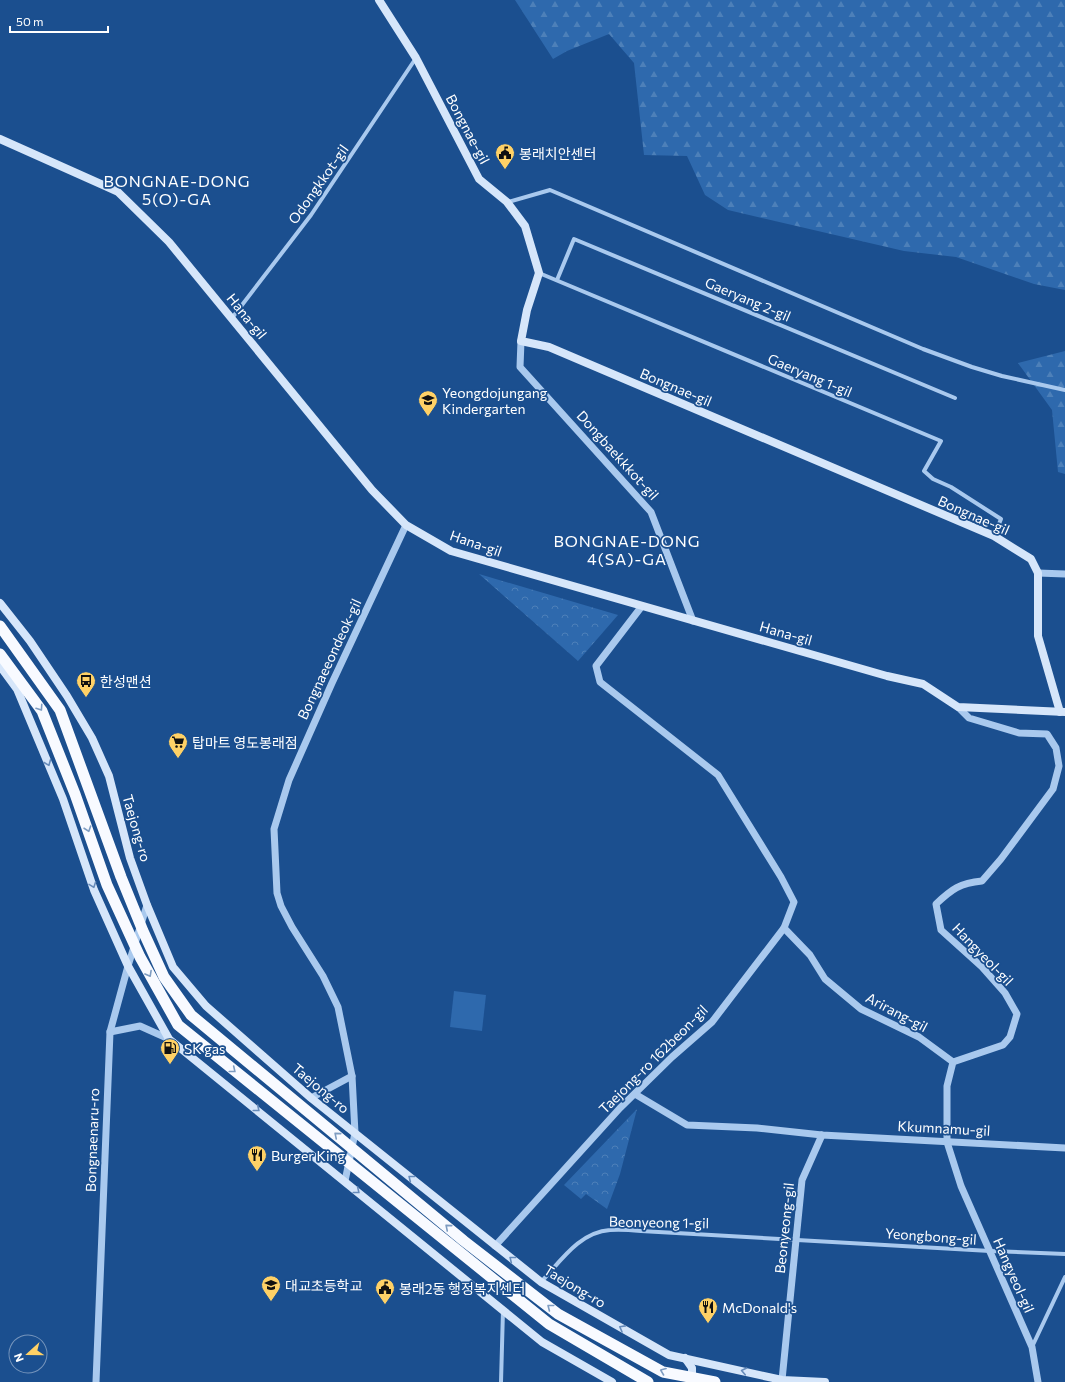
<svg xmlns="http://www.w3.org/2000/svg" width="1065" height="1382" font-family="Commissioner,'Noto Sans KR',sans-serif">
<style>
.forest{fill:url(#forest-firs)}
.park{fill:url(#park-crowns)}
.garden{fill:#2e69ad}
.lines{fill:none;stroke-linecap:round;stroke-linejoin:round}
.minor{stroke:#a9c9ee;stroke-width:4}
.tertiary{stroke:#a9c9ee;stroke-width:7}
.secondary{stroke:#d6e6fa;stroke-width:8}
.trunk-bridge{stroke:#f8faff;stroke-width:11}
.oneway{stroke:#7e9cc1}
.oneway2{stroke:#668bba}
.labels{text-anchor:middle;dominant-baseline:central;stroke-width:3.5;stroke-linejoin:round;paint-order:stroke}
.street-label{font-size:14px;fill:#fff;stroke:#1b4f8f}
.poi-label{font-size:14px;fill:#fff;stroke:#1b4f8f;text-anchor:start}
.quarter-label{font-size:16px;letter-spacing:1px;fill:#fff;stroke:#1b4f8f}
</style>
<defs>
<pattern id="forest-firs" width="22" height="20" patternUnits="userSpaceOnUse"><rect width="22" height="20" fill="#2e69ad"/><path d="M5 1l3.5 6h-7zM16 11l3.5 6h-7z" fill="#4d80b9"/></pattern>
<pattern id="park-crowns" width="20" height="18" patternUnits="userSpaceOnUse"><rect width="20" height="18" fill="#2e69ad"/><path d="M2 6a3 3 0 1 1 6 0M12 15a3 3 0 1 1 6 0" fill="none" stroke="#4d80b9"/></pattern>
</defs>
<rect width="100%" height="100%" fill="#1b4f8f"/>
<g class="forest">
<polygon points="515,0 1065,0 1065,290 1034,284 956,257 904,251 728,210 705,195 687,156 644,155 634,63 609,34 567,51 553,59"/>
<polygon points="1065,351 1065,474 1058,472 1052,410 1018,363"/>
</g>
<g class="park">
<polygon points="479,574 618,615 578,661"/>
<polygon points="637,1109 620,1174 607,1209 586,1194 581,1199 564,1185"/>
</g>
<polygon class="garden" points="454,991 486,995 482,1031 450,1027"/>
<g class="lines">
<g class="minor">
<polyline points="508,202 550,190 923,349 972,367 1002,376 1065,390"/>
<polyline points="539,273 941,441 924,471 933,479 951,487 1001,519 994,536"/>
<polyline points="557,280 574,239 955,398"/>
<polyline points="232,318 311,215 416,58"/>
<path d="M541 1282C560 1262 579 1232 610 1230 620 1229 631 1230 641 1231L990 1251 1065 1254"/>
<polyline points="1032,1347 1065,1277"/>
<polyline points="501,1382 503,1310"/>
</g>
<g class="tertiary">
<polyline points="521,341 520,367 651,512 693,621"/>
<polyline points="1038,573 1065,574"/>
<path d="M958 707 969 718 1019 733 1047 734 1056 748 1059 766 1053 789 1001 859 982 881C960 883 952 889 936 904L941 930 982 967 1005 993 1017 1014 1010 1037 1003 1045 953 1062 947 1086V1142L961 1186 1032 1347 1038 1382"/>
<polyline points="784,928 810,955 825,979 861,1009 919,1037 953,1062"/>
<polyline points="110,1032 140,1026 169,1039"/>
<polyline points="635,1094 687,1125 757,1128 822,1135 1065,1148"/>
<polyline points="311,1098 352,1076"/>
<polyline points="345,1181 355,1133 352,1076 338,1007 323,976 292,927 281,906 277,893 274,829 289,780 332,683 406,525"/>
<polyline points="495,1246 620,1108 672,1057 712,1022 784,928 794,902 781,877 718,775 600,682 596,666 642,606"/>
<polyline points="782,1380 802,1180 822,1135"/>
<polyline points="96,1382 110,1032 128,966 147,905"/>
</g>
<g class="secondary">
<polyline points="379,0 416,58 479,179 507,202 525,226 539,273 527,310 521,341 549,347 994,536 1031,559 1038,573 1038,636 1060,712"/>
<polyline points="0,139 103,185 118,192 169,242 372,490 406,525 451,551 887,676 923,684 958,707 1065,712"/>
<polyline points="0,603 30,641 67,696 92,738 109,776 130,858 147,905 173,967 206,1006 311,1098 541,1282 669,1355 782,1380 825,1382"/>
<polyline points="0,666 17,689 63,799 94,890 128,966 169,1039 542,1342 612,1382"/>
<polyline points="685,1358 692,1368 692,1381"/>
</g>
<g class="trunk-bridge">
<polyline points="0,626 60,710 121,877 143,931 164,977 191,1015 464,1241 558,1314 663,1372 715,1382"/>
<polyline points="0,654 42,711 75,794 107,885 140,957 178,1025 549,1324 648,1382"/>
</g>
</g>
<defs><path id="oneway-chevron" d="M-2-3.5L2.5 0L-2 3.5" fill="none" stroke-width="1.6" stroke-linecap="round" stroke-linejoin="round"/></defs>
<g class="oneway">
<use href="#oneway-chevron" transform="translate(40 708) rotate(56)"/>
<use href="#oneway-chevron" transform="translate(88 829) rotate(71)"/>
<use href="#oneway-chevron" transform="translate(149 974) rotate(61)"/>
<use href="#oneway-chevron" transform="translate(233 1070) rotate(39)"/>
<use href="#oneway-chevron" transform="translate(337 1135) rotate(-140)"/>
<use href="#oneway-chevron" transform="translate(448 1227) rotate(-140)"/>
<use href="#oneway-chevron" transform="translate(550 1307) rotate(-142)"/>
<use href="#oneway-chevron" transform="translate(663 1371) rotate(-159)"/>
</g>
<g class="oneway2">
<use href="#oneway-chevron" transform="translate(48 763) rotate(68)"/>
<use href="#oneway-chevron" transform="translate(93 885) rotate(70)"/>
<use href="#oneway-chevron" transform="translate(257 1109) rotate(39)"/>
<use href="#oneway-chevron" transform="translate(411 1178) rotate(-141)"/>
<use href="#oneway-chevron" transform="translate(357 1191) rotate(39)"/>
<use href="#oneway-chevron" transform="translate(512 1259) rotate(-141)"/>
<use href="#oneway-chevron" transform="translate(622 1328) rotate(-151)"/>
<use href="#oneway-chevron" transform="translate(744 1371) rotate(-168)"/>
</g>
<defs>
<g id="civic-pin" transform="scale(1)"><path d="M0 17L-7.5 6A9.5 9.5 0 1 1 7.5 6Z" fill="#ffd166" stroke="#1b4f8f"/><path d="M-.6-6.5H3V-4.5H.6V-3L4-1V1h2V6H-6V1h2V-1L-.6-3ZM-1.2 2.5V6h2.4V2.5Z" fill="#111"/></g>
<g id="school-pin" transform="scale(1)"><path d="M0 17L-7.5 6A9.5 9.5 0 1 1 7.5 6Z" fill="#ffd166" stroke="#1b4f8f"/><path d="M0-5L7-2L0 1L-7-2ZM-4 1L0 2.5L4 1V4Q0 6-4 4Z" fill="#111"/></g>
<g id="bus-pin" transform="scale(1)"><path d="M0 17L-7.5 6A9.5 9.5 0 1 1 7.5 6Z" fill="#ffd166" stroke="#1b4f8f"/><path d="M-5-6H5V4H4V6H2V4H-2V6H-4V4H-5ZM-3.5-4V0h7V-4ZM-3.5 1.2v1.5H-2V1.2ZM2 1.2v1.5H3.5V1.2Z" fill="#111"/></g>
<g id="supermarket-pin" transform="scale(1)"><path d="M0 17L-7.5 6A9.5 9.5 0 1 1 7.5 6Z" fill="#ffd166" stroke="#1b4f8f"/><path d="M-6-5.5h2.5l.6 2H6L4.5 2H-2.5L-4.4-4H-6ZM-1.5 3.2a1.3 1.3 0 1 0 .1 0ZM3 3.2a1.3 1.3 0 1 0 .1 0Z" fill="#111"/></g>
<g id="fuel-pin" transform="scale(1)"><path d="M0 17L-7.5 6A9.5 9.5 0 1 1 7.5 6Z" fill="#ffd166" stroke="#1b4f8f"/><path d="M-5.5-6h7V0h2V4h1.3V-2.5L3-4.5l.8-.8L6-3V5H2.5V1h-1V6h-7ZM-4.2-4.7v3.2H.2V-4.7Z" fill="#111"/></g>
<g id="restaurant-pin" transform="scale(1)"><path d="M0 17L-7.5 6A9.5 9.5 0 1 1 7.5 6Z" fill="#ffd166" stroke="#1b4f8f"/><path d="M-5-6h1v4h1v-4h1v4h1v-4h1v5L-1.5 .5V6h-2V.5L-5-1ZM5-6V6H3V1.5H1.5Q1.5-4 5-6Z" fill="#111"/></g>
</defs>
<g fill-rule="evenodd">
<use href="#civic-pin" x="505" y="153"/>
<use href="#school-pin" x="428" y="400"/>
<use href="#bus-pin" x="86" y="681"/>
<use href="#supermarket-pin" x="178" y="742"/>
<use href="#fuel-pin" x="170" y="1048"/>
<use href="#restaurant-pin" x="257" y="1155"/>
<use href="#school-pin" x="271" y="1285"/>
<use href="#civic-pin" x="385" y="1288"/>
<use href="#restaurant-pin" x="708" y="1307"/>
</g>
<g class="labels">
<g class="street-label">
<text transform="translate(468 129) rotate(62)">Bongnae-gil</text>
<text transform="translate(318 184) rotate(-55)">Odongkkot-gil</text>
<text transform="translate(748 299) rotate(23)">Gaeryang 2-gil</text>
<text transform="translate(247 316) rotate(51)">Hana-gil</text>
<text transform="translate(810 375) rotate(23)">Gaeryang 1-gil</text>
<text transform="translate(676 387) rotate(23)">Bongnae-gil</text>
<text transform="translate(618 455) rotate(48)">Dongbaekkkot-gil</text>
<text transform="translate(974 515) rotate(24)">Bongnae-gil</text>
<text transform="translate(476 543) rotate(19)">Hana-gil</text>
<text transform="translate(786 633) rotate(16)">Hana-gil</text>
<text transform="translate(329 659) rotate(-65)">Bongnaeeondeok-gil</text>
<text transform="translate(137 828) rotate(74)">Taejong-ro</text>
<text transform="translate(983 954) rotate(46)">Hangyeol-gil</text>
<text transform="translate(897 1012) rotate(28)">Arirang-gil</text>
<text transform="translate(653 1059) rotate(-45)">Taejong-ro 162beon-gil</text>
<text transform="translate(321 1088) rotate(40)">Taejong-ro</text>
<text transform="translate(944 1128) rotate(3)">Kkumnamu-gil</text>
<text transform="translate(92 1140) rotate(-88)">Bongnaenaru-ro</text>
<text transform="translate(659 1222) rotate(1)">Beonyeong 1-gil</text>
<text transform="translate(784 1228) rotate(-84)">Beonyeong-gil</text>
<text transform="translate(931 1236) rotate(4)">Yeongbong-gil</text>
<text transform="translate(1014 1275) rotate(66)">Hangyeol-gil</text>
<text transform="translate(575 1286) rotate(31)">Taejong-ro</text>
</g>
<g class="poi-label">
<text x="519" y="153">봉래치안센터</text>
<text x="442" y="392">Yeongdojungang<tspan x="442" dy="16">Kindergarten</tspan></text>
<text x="100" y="681">한성맨션</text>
<text x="192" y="742">탑마트 영도봉래점</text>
<text x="184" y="1048">SK gas</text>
<text x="271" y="1155">Burger King</text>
<text x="285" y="1285">대교초등학교</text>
<text x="399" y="1288">봉래2동 행정복지센터</text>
<text x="722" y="1307">McDonald's</text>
</g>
<g class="quarter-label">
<text x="177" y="180">BONGNAE-DONG<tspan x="177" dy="18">5(O)-GA</tspan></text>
<text x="627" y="540">BONGNAE-DONG<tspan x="627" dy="18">4(SA)-GA</tspan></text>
</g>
</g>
<g transform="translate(28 1354) rotate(249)"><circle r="19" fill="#1b4f8f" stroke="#7695bc"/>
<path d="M0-3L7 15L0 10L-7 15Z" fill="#ffd166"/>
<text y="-6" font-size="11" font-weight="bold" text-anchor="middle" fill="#ffffff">N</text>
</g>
<path d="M10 26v6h98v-6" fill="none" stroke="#ffffff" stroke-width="2"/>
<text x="16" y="26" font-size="12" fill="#ffffff" stroke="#1b4f8f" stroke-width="3" paint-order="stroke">50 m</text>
</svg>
